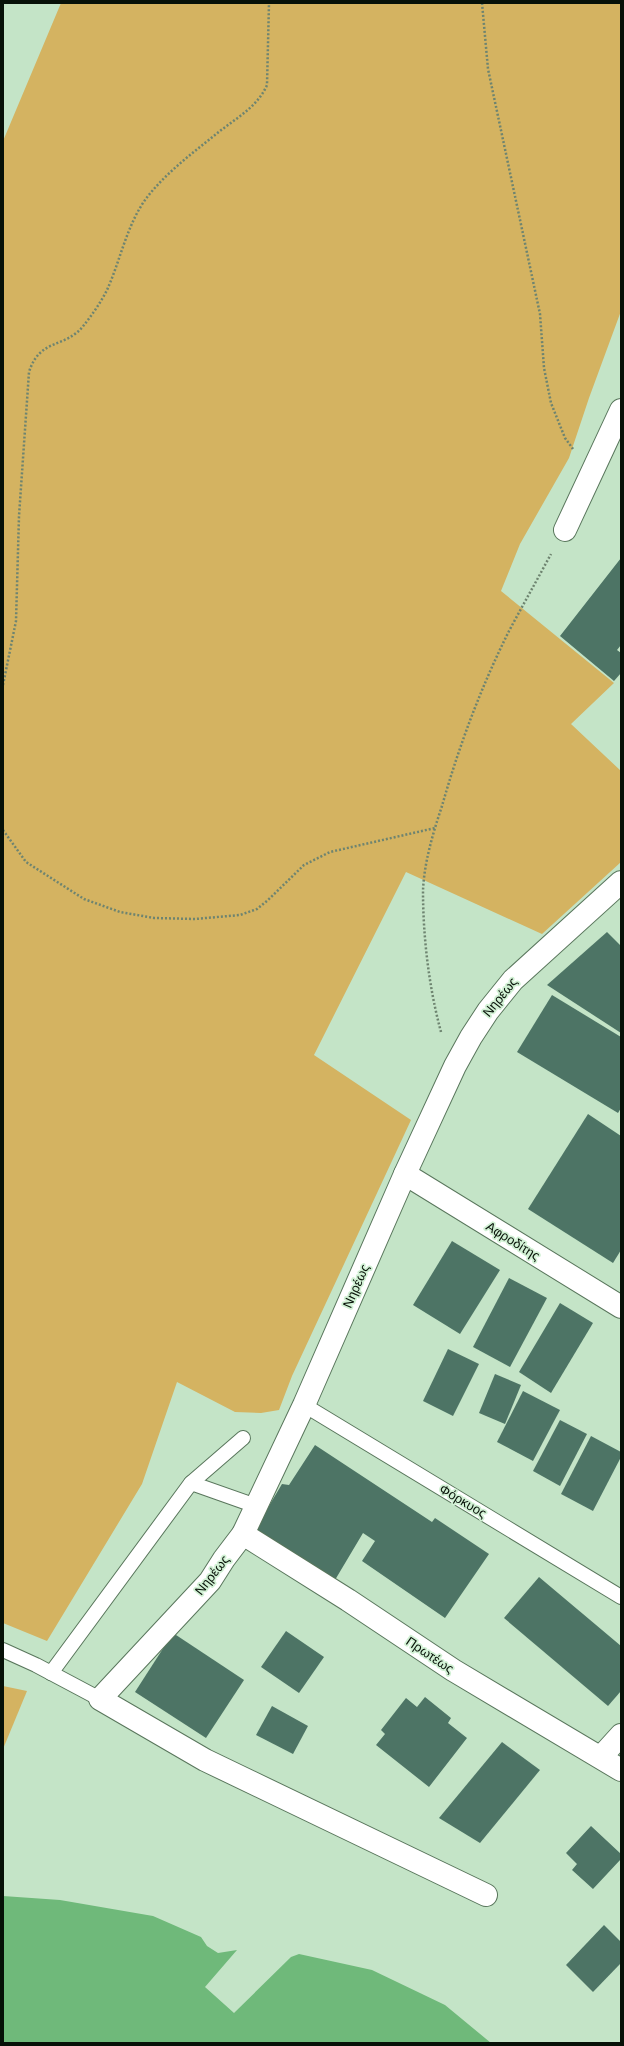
<svg xmlns="http://www.w3.org/2000/svg" width="624" height="2046" font-family="Helvetica,sans-serif">
<style>
.green{fill:#d4b361}
.water{fill:#6fb97a}
.building{fill:#4d7465}
.lines{fill:none;stroke-linecap:round;stroke-linejoin:round}
.service-casing{stroke:#59765c;stroke-width:16}
.minor-casing{stroke:#59765c;stroke-width:24}
.path{stroke:#6e8470;stroke-width:2.5;stroke-dasharray:2 2;stroke-linecap:butt}
.service{stroke:#fff;stroke-width:14}
.minor{stroke:#fff;stroke-width:22}
.labels{text-anchor:middle;dominant-baseline:central;stroke-width:3.5;stroke-linejoin:round;paint-order:stroke}
.street-label{font-size:13px;fill:#071108;stroke:#d1f1d4}
</style>
<rect width="100%" height="100%" fill="#c4e4c7"/>
<g class="green">
<polygon points="61,3 621,3 621,311 589,398 569,458 520,544 501,591 614,683 571,724 621,771 621,862 542,934 406,872 314,1055 411,1120 292,1376 279,1410 261,1413 235,1412 177,1382 142,1484 47,1641 3,1623 3,141"/>
<polygon points="3,1686 27,1691 3,1749"/>
</g>
<polygon class="water" points="3,1896 60,1900 153,1916 201,1937 207,1946 218,1953 237,1950 205,1987 234,2013 291,1957 299,1954 372,1970 445,2005 491,2043 3,2043"/>
<g class="building">
<polygon points="621,558 621,645 617,650 621,653 621,673 614,681 560,636"/>
<polygon points="607,932 621,946 621,1033 547,985"/>
<polygon points="552,995 621,1037 621,1108 618,1113 517,1052"/>
<polygon points="588,1114 621,1136 621,1250 613,1263 528,1209"/>
<polygon points="452,1241 500,1270 460,1334 413,1305"/>
<polygon points="509,1278 547,1298 510,1367 473,1347"/>
<polygon points="560,1303 593,1323 551,1393 519,1372"/>
<polygon points="448,1349 479,1364 453,1416 423,1401"/>
<polygon points="495,1374 521,1385 505,1424 479,1413"/>
<polygon points="523,1391 560,1410 533,1461 497,1442"/>
<polygon points="560,1420 587,1434 560,1486 533,1471"/>
<polygon points="591,1436 621,1452 621,1457 593,1511 561,1494"/>
<polygon points="315,1445 432,1522 435,1518 489,1554 445,1618 362,1561 375,1541 363,1533 335,1580 254,1531 282,1484 289,1485"/>
<polygon points="539,1577 621,1646 621,1691 608,1706 504,1618"/>
<polygon points="286,1631 324,1657 299,1693 261,1667"/>
<polygon points="173,1633 244,1680 206,1738 135,1692"/>
<polygon points="425,1697 451,1718 448,1723 467,1738 429,1787 376,1745 385,1734 381,1730 406,1698 417,1707"/>
<polygon points="272,1706 308,1726 293,1754 256,1735"/>
<polygon points="502,1742 540,1770 480,1843 439,1818"/>
<polygon points="591,1826 621,1854 621,1859 593,1889 572,1870 577,1864 566,1853"/>
<polygon points="604,1925 621,1942 621,1963 593,1992 566,1965"/>
</g>
<g class="lines">
<g class="service-casing">
<g id="service">
<polyline points="304,1405 621,1597"/>
<polyline points="191,1483 243,1438"/>
<polyline points="3,1650 36,1665 100,1699"/>
<polyline points="51,1673 191,1483 256,1506"/>
</g>
</g>
<g class="minor-casing">
<g id="minor">
<polyline points="565,530 621,410"/>
<polyline points="405,1174 621,1307"/>
<polyline points="243,1534 348,1600 453,1670 621,1770"/>
<polyline points="601,1757 621,1735"/>
<polyline points="486,1895 205,1760 100,1699 210,1581 224,1559 243,1534 304,1405 405,1174 455,1066 471,1037 488,1011 513,980 621,882"/>
</g>
</g>
<g class="path">
<polyline points="482,3 488,69 540,314 544,368 551,403 565,438 573,449"/>
<path d="M3 685 16 621 19 516 29 372C40 337 66 349 84 325 92 315 101 302 107 290 121 259 127 223 148 196 168 171 195 151 220 131 238 117 258 106 267 85L269 3"/>
<polyline points="3,830 26,862 84,899 120,912 154,918 195,919 240,915 257,909 268,900 304,865 330,852 435,828"/>
<path d="M441 1032C429 988 423 937 423 891 424 863 433 833 442 806 459 746 481 687 509 631 523 605 537 580 551 554"/>
</g>
<use href="#service" class="service"/>
<use href="#minor" class="minor"/>
</g>
<g class="labels">
<g class="street-label">
<text transform="translate(500 997) rotate(-51)">Νηρέως</text>
<text transform="translate(513 1241) rotate(32)">Αφροδίτης</text>
<text transform="translate(356 1286) rotate(-66)">Νηρέως</text>
<text transform="translate(463 1501) rotate(31)">Φόρκυος</text>
<text transform="translate(212 1575) rotate(-52)">Νηρέως</text>
<text transform="translate(430 1655) rotate(34)">Πρωτέως</text>
</g>
</g>
<rect width="624" height="2046" fill="none" stroke="#071108" stroke-width="8"/>
</svg>
